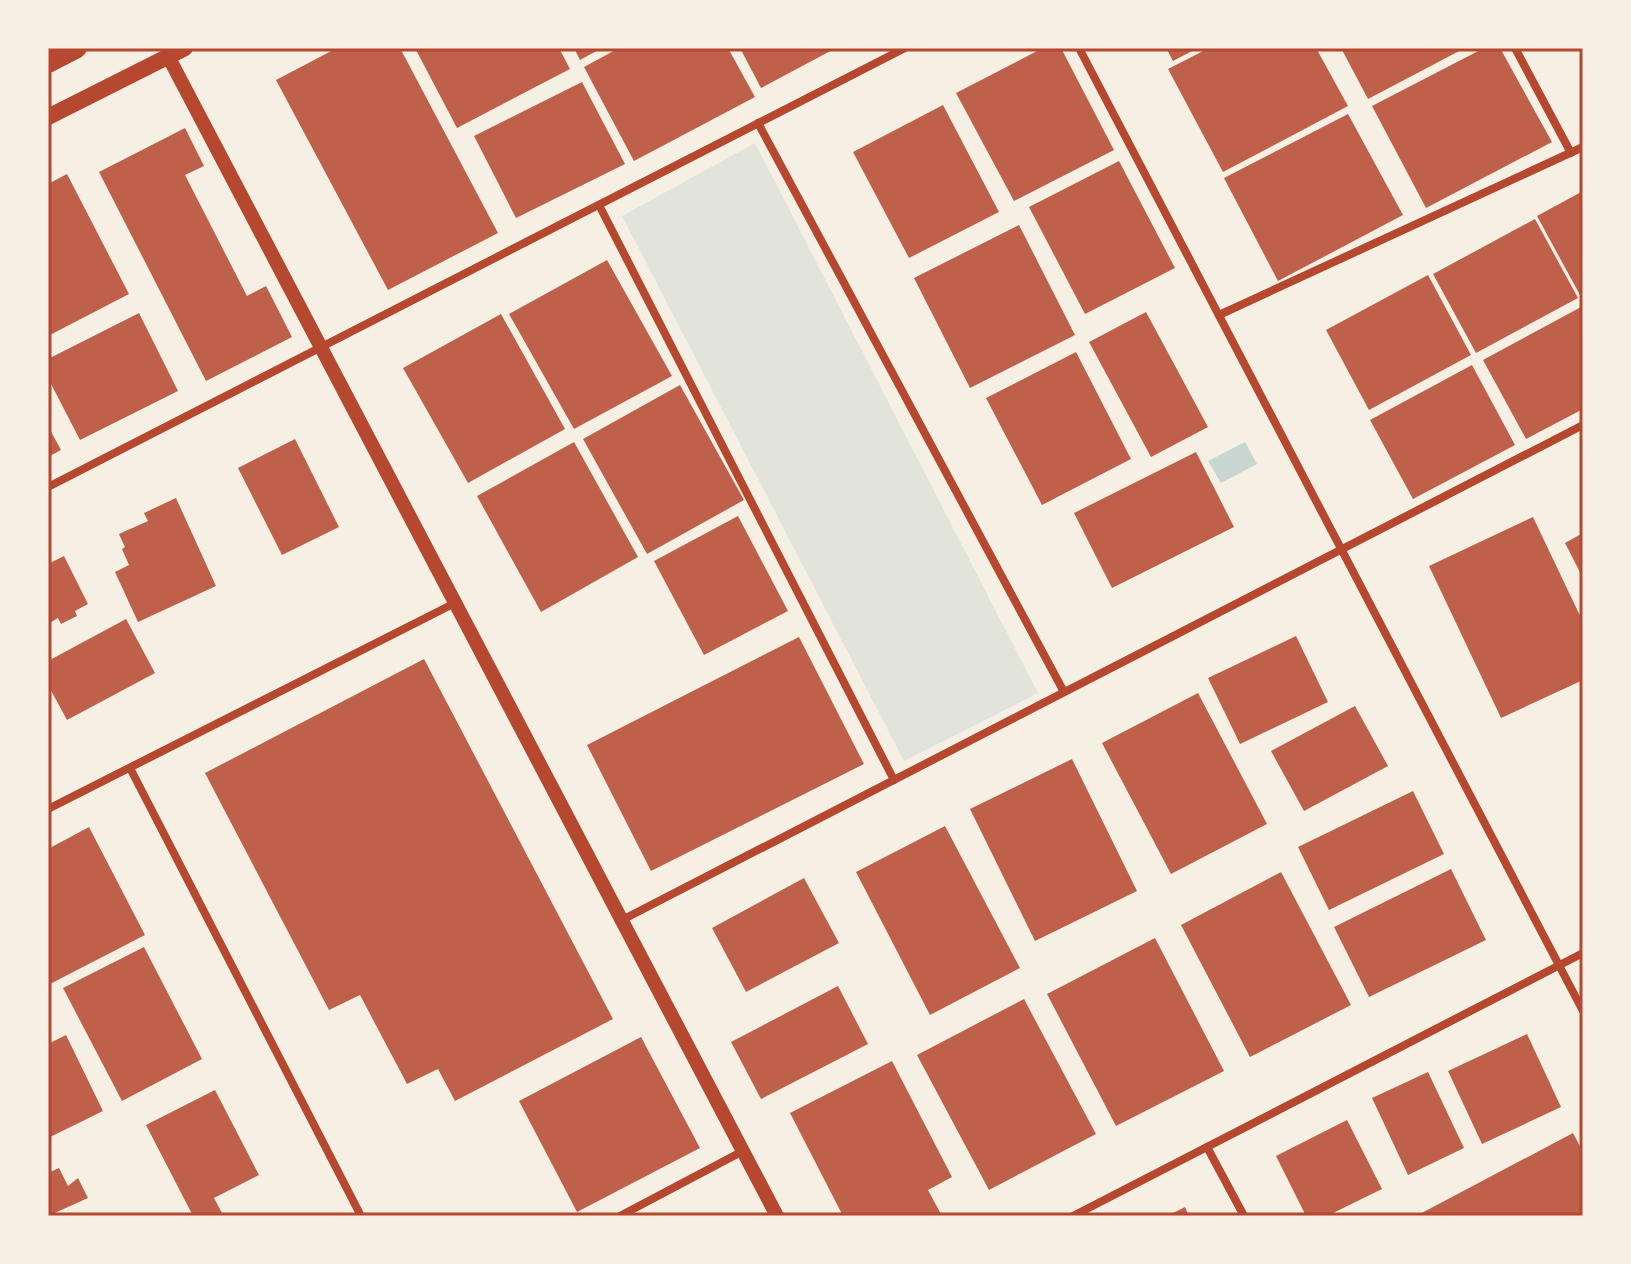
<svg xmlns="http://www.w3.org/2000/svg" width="1631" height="1264" font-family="'Fira Sans Condensed',sans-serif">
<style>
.green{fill:#e2e4dc}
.water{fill:#c9d6d2}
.building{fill:#bf614a}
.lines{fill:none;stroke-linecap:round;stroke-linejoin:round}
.minor{stroke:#b5482f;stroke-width:8}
.tertiary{stroke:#b5482f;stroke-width:14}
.secondary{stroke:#b5482f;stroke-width:16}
.primary{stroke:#b5482f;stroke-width:20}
.neatline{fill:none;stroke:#b5482f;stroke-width:3}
</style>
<rect width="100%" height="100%" fill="#f6efe4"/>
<polygon class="green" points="755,143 1038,693 904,761 622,216"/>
<polygon class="water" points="1245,442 1257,464 1221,483 1208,461"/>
<g class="building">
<polygon points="337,48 400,48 498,233 388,290 276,80"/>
<polygon points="415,48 559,48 570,69 457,128"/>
<polygon points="574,48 602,48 580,60"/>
<polygon points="619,48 728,48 755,97 634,161 584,67"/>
<polygon points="740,48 836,48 761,88"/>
<polygon points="1043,48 1061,48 1114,150 1014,201 956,93"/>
<polygon points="1166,48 1198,48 1173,61"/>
<polygon points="1209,48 1316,48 1348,106 1223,172 1168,69"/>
<polygon points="1341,48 1465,48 1368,99"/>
<polygon points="1484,48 1500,48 1552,142 1426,208 1372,106"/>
<polygon points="582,82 625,164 516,218 474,136"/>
<polygon points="943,105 999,212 909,258 853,152"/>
<polygon points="1348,114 1403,215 1278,281 1224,178"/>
<polygon points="185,128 204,166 185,175 247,296 266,286 292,337 206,381 99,172"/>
<polygon points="1119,161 1175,268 1085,314 1029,207"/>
<polygon points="67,174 129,294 48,336 48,184"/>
<polygon points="1583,191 1583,294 1580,295 1537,216"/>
<polygon points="1535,219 1578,298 1476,353 1433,274"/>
<polygon points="1019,225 1075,335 970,388 914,278"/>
<polygon points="607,260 672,376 574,429 509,314"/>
<polygon points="1428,275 1471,355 1369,410 1326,330"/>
<polygon points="1583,306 1583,409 1526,439 1483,360"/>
<polygon points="1146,312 1208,427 1151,457 1089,342"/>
<polygon points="139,313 178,391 80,440 48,378 48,359"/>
<polygon points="501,314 565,429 468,483 403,368"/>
<polygon points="1076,352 1131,459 1042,505 986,398"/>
<polygon points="1472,365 1515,445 1413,499 1370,420"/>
<polygon points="680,385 744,500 647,554 583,439"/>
<polygon points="48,426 61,450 48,457"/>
<polygon points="295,439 339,527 282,555 238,468"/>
<polygon points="574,442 638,557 541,612 477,496"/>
<polygon points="1196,452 1234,527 1112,588 1074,513"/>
<polygon points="176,498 216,586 138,622 115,572 129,565 122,549 125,547 119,534 148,521 144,513"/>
<polygon points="738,516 788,611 704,655 654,561"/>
<polygon points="1533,517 1583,622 1583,680 1501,718 1429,566"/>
<polygon points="1583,533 1583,578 1565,543"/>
<polygon points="64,556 88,604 75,611 77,616 61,624 58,618 48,624 48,564"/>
<polygon points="126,619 155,673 67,720 48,685 48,661"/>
<polygon points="1296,636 1328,702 1240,744 1208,678"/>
<polygon points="799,637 864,764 651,871 587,745"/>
<polygon points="424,659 613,1019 455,1101 438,1069 407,1084 360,995 329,1010 205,773"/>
<polygon points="1198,693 1267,824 1171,874 1102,743"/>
<polygon points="1355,706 1388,766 1304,811 1271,751"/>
<polygon points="1072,759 1137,891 1035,941 970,809"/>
<polygon points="1413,791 1444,854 1329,910 1298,847"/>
<polygon points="945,826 1020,968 930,1015 856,872"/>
<polygon points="89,827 145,935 50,984 48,849"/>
<polygon points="1451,869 1486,940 1369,997 1334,927"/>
<polygon points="1281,872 1351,1005 1250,1057 1181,925"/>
<polygon points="804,878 839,943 746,992 712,928"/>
<polygon points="1155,938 1224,1071 1116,1126 1047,994"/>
<polygon points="144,947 202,1059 122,1101 63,988"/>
<polygon points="838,986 868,1044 761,1099 731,1042"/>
<polygon points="1024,999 1096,1134 989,1190 917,1055"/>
<polygon points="1527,1034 1561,1107 1482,1144 1448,1071"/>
<polygon points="66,1035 103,1111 48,1138 48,1044"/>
<polygon points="641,1037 700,1148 577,1212 519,1101"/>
<polygon points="892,1061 952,1177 928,1190 942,1216 843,1216 790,1113"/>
<polygon points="1428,1072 1464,1148 1408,1175 1372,1098"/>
<polygon points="215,1090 259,1175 214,1198 222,1213 215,1216 193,1216 146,1125"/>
<polygon points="1347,1120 1382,1189 1327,1216 1306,1216 1276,1156"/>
<polygon points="1573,1133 1583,1152 1583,1216 1416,1216"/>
<polygon points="59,1168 68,1186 78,1178 88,1198 48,1216 48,1173"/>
<polygon points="1185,1207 1189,1216 1167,1216"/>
</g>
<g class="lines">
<g class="minor">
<polyline points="1079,48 1583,1011"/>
<polyline points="1515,48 1571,153"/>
<polyline points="758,123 1064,692"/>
<polyline points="599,205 894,780"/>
<polyline points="1219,315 1583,147"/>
<polyline points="48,487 905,48"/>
<polyline points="130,768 361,1216"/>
<polyline points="48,809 455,603"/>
<polyline points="622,920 1583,425"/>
<polyline points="1207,1147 1244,1216"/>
<polyline points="620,1216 743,1151"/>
<polyline points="1073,1216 1583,953"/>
</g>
<polyline class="tertiary" points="168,56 777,1216"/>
<polyline class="secondary" points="48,117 185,48"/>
<polyline class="primary" points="48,63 77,48"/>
</g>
<rect width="1631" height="1264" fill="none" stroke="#f6efe4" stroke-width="100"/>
<rect x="50" y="50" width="1531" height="1164" class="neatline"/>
</svg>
